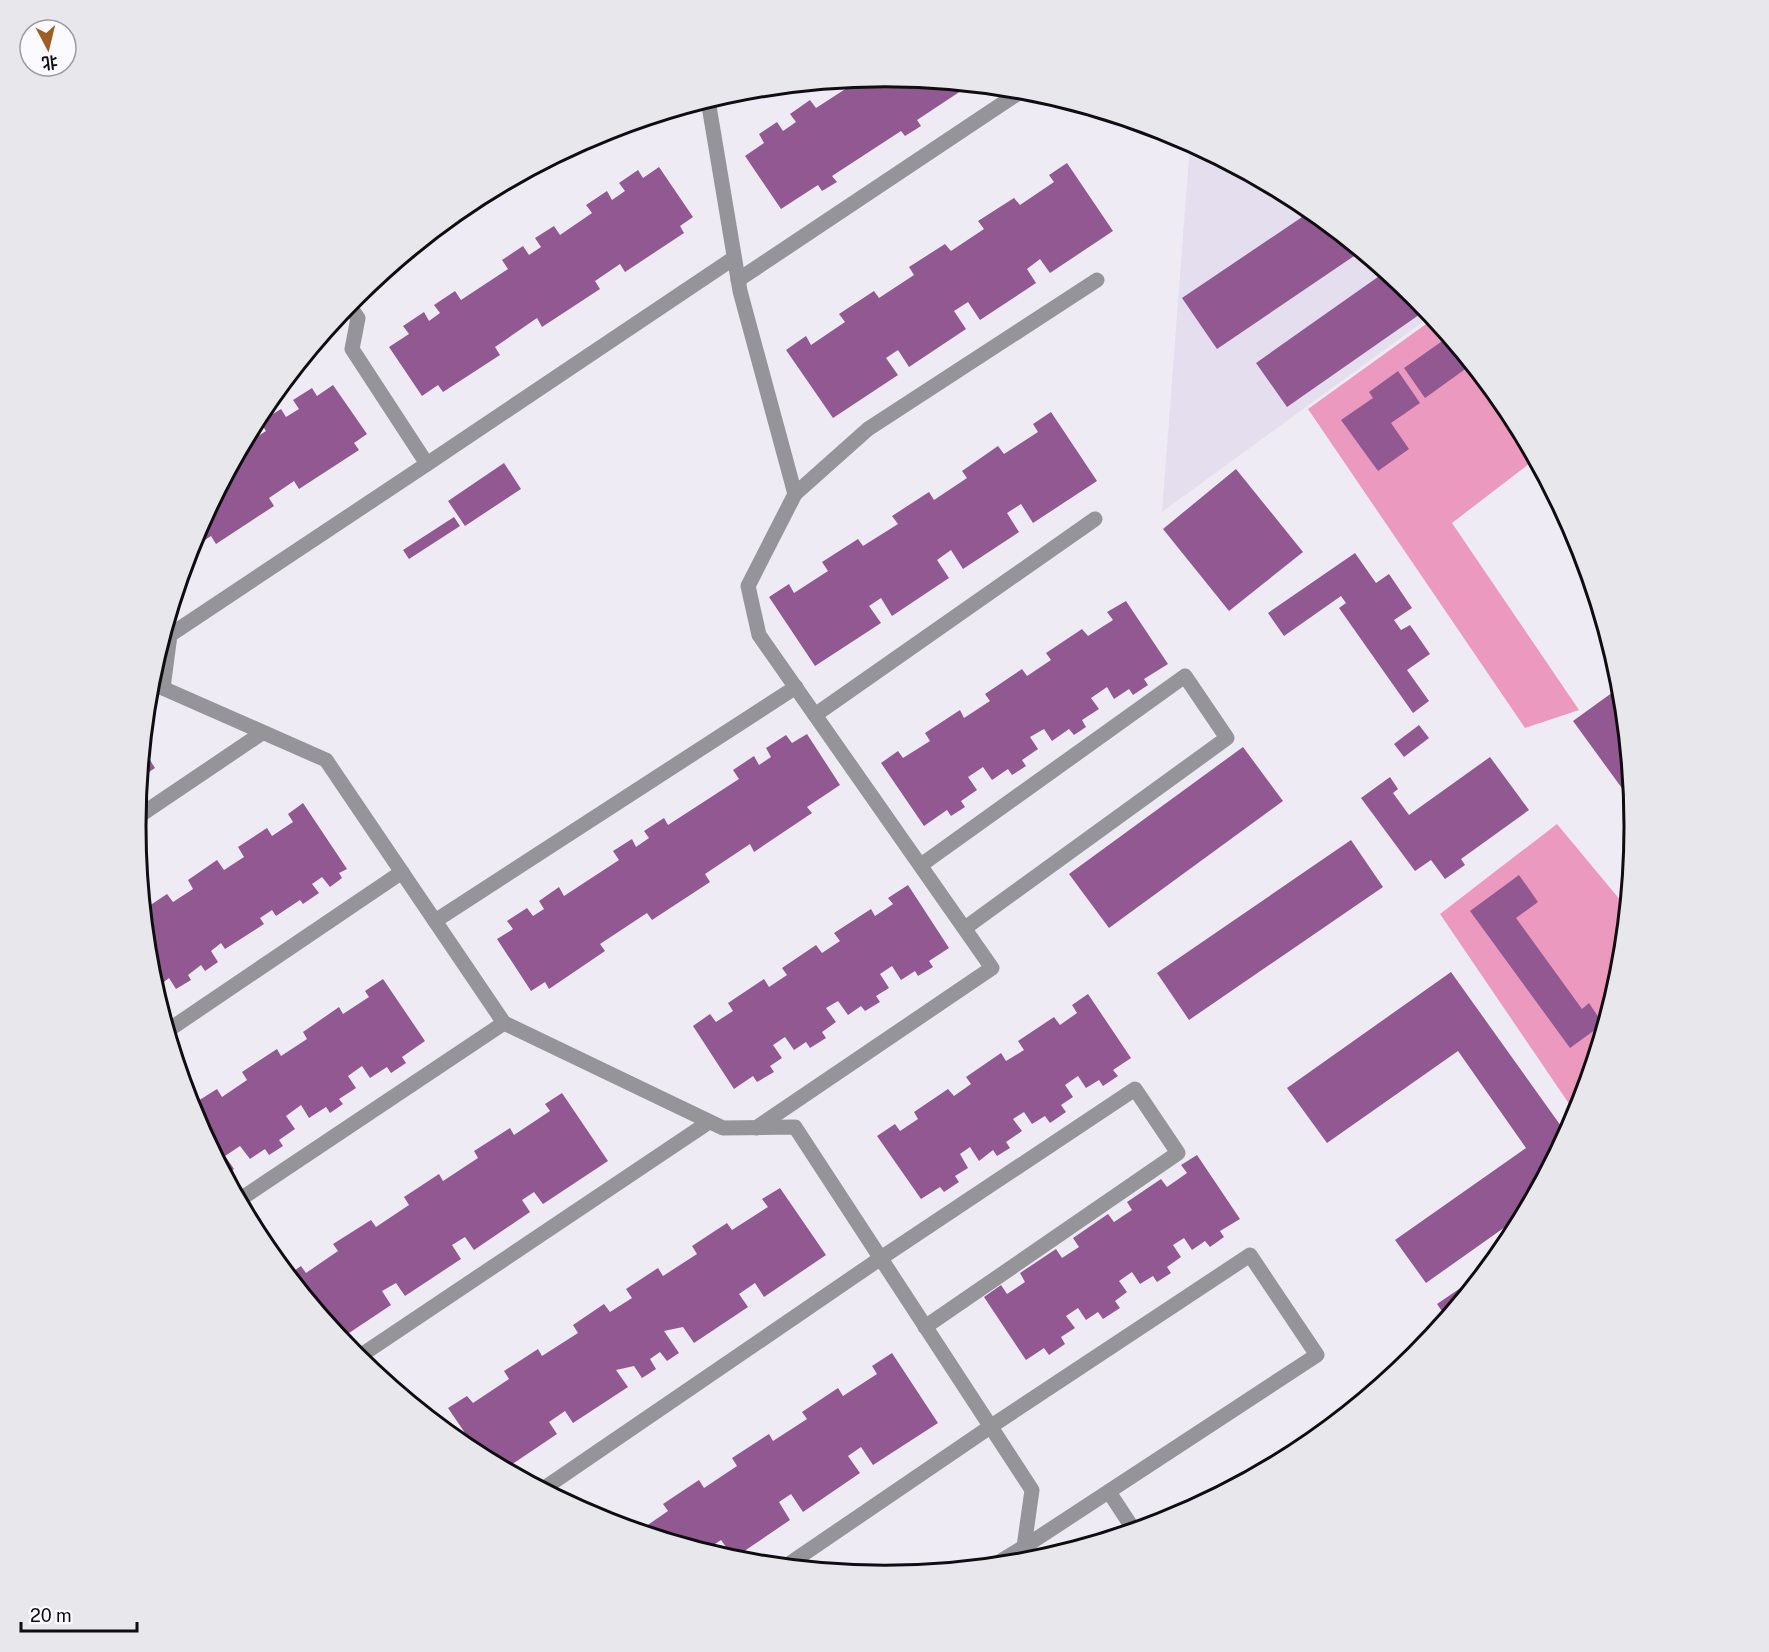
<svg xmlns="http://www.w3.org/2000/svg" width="1769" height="1652" font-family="'Public Sans','Noto Sans SC',sans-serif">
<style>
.built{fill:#e4deef}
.forest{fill:#ec99c0}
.building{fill:#925892}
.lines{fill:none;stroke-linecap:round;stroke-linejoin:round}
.lane{stroke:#949499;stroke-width:15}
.rim{fill:none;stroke:#0f0d10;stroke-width:3}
</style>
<rect width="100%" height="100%" fill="#efebf5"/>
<polygon class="built" points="1190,144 1301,203 1415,296 1431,316 1162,512"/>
<g class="forest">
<polygon points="1433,319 1508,410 1534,460 1452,523 1579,710 1525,728 1308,409"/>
<polygon points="1557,824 1626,907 1620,973 1576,1114 1440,914"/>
</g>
<g class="building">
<polygon points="885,77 970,85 917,120 921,126 905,136 901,131 832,176 837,182 822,191 818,185 781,209 745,156 764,143 759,134 777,122 783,131 796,122 790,114 810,100 816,108 847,88 842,81"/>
<polygon points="1067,163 1113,231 1050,273 1040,259 1027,269 1036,283 980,320 968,302 954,311 966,329 909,367 898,350 886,358 898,375 833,418 786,350 806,336 811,345 845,322 839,314 874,291 879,298 914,275 909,267 945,244 951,251 984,229 978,221 1014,198 1020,205 1054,182 1049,175"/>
<polygon points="659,167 693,217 680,226 684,233 625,272 620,264 595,281 600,289 542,327 537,318 495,347 500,355 443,392 438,385 422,396 389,347 409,334 403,326 424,312 429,321 440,313 434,305 455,291 461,300 508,269 502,260 523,246 529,255 541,247 535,238 554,226 560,235 592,213 586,205 607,191 612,200 625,191 619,183 638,170 643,178"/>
<polygon points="1311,211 1360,252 1217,349 1182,298"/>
<polygon points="1385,272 1415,296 1426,310 1287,407 1256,363"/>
<polygon points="1448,337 1471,365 1425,398 1404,368"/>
<polygon points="1398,371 1420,403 1391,423 1409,449 1378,471 1341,420 1373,398 1369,392"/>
<polygon points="333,385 367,434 354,443 359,450 299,489 294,481 269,498 274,506 216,544 211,536 188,551 192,539 241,447 266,431 260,422 281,409 286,417 299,409 293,400 312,388 317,396"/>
<polygon points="1051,412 1097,481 1033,523 1021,504 1007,513 1019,532 963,569 951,550 937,560 949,578 892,616 881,598 869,606 881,623 815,666 769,597 789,584 794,593 828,571 822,562 858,539 863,546 898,524 892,516 929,492 934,500 967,478 962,471 998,446 1004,454 1038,432 1033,424"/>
<polygon points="504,463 521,489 465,526 448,501"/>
<polygon points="1236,469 1303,552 1229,611 1163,529"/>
<polygon points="454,517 460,526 409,559 403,550"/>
<polygon points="1355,553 1376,583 1389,574 1412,608 1394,620 1401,630 1410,625 1430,654 1407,670 1429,701 1413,713 1339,608 1346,603 1341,596 1284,636 1268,613"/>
<polygon points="1126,601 1168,664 1144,679 1148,685 1133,695 1129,689 1114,699 1107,687 1091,698 1099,709 1082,720 1086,727 1074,735 1069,729 1052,741 1044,729 1030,737 1038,749 1022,760 1026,766 1012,775 1008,769 992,780 983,767 968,777 977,790 961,801 965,807 951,816 947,810 924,826 881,763 898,751 903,758 930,741 925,733 960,710 964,718 990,701 985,694 1022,669 1027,676 1051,660 1046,653 1082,629 1088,636 1113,620 1107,612"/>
<polygon points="1620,687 1627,751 1632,802 1573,721"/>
<polygon points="1419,725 1429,738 1404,757 1394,744"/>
<polygon points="807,734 840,785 807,807 812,813 754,852 750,844 705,874 710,882 652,920 647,913 600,944 605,951 549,989 545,982 531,991 497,939 513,929 507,921 527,908 533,916 544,909 539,901 559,887 564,896 619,860 613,851 632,839 636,847 649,838 644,831 664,818 668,825 739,779 733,770 754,756 759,765 771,757 766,748 786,735 792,743"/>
<polygon points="1243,747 1283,801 1109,928 1069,874"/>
<polygon points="143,749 155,768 140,778"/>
<polygon points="1490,757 1529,810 1461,859 1465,865 1445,879 1431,860 1415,871 1361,798 1390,777 1398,789 1393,793 1409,815"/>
<polygon points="303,803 347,869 339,873 342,878 330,887 322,877 312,884 319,893 303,904 300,900 276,916 272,910 260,918 264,924 225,949 221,943 211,951 218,962 205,971 201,965 188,975 191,980 176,989 169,978 160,985 167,996 159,1002 149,972 143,910 167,894 173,902 193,889 188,880 217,860 224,870 244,857 238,847 267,828 272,836 293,822 288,814"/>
<polygon points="1351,840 1383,887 1189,1020 1157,973"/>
<polygon points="1519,875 1538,902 1516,918 1582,1009 1589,1003 1603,1024 1570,1048 1470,911"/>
<polygon points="908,885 949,948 929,961 933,967 918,976 915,971 901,980 892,966 880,974 889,988 876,996 880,1002 865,1011 861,1006 848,1015 838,1001 826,1008 836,1022 822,1032 826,1038 810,1048 806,1042 794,1050 785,1037 773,1045 782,1058 770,1066 774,1072 757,1082 753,1076 734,1089 693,1026 710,1014 716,1022 733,1011 728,1003 764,979 769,987 787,975 782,968 816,945 822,953 840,941 834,933 871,909 875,916 893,904 888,898"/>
<polygon points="1451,972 1566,1133 1522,1215 1426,1283 1395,1240 1526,1148 1458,1051 1327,1143 1287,1088"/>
<polygon points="383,979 425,1041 402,1057 406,1063 391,1073 387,1067 370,1078 362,1066 348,1076 356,1088 339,1099 343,1104 330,1113 326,1107 309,1118 301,1105 286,1116 295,1129 279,1140 283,1146 269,1155 265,1149 250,1159 240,1146 225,1156 234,1169 225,1175 190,1106 217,1089 222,1097 247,1080 242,1072 277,1049 281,1056 307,1039 303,1032 339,1007 343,1014 369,997 365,991"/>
<polygon points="1088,994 1131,1058 1113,1070 1118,1076 1103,1086 1099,1080 1086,1088 1078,1076 1065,1085 1073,1097 1061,1105 1066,1112 1050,1123 1045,1116 1032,1124 1024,1112 1013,1119 1022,1131 1006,1142 1010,1148 997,1156 993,1150 979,1161 970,1147 960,1154 968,1168 955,1176 959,1182 944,1192 940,1187 921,1199 877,1136 895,1124 900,1131 918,1119 914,1112 948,1089 954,1096 971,1084 966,1077 1001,1053 1006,1061 1024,1050 1018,1041 1054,1017 1060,1025 1077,1013 1072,1005"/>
<polygon points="562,1093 608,1161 543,1204 534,1192 522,1200 530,1212 474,1250 465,1237 452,1245 461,1259 405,1296 396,1283 382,1291 391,1305 340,1339 288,1275 301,1266 306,1273 338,1251 333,1244 371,1220 376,1227 409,1205 404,1197 439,1174 443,1181 478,1158 474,1151 510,1128 514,1135 550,1111 545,1104"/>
<polygon points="1197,1155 1240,1219 1220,1231 1224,1237 1210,1247 1205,1241 1192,1250 1184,1238 1173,1245 1181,1257 1167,1267 1171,1273 1157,1282 1153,1276 1140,1284 1132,1272 1119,1281 1127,1292 1115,1301 1120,1308 1103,1319 1098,1312 1086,1320 1078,1308 1066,1316 1075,1328 1061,1337 1065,1344 1049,1355 1044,1348 1026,1360 984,1297 1001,1285 1007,1294 1025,1282 1020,1273 1056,1249 1062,1258 1079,1247 1073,1238 1108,1214 1114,1222 1132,1210 1127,1202 1161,1179 1167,1187 1187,1173 1181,1165"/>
<polygon points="780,1188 826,1255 764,1297 755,1283 739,1294 748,1307 694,1343 683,1327 664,1331 679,1353 667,1361 660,1352 650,1359 656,1369 642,1378 634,1366 616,1370 628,1387 573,1423 565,1411 549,1422 557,1434 505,1469 480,1455 448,1408 467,1396 473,1403 509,1379 504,1371 538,1349 542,1356 578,1333 573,1325 604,1304 610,1312 632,1298 626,1289 658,1268 663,1276 697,1254 692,1246 727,1223 732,1230 768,1207 762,1199"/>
<polygon points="1481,1274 1481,1275 1446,1317 1437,1304"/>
<polygon points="892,1353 938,1423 873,1465 861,1447 848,1456 860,1473 803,1512 791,1494 779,1502 790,1520 734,1558 721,1540 709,1548 712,1553 639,1531 668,1511 663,1504 699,1480 704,1488 737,1466 732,1458 769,1434 773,1441 807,1419 802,1412 838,1388 843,1396 877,1374 872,1366"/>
</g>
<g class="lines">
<g class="lane">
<polyline points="708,100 740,291 795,494 748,586 759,635 992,968 756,1128"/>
<polyline points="738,280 1023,90"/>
<polyline points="427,464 734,258"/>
<polyline points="795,494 868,429 1097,280"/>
<polyline points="149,682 326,760 504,1023 723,1128 795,1127 1032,1490 1024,1547 996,1564"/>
<polyline points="163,688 170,635 427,464 352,349 358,318 348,304"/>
<polyline points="815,715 1095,519"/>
<polyline points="136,818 262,733"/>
<polyline points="921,865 1185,676 1227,738 965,928"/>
<polyline points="435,921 796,687"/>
<polyline points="167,1031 402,872"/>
<polyline points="239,1200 504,1023"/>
<polyline points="357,1358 709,1122"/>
<polyline points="543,1489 881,1258 1135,1089 1178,1153 925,1327"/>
<polyline points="1109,1492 1134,1530"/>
<polyline points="786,1566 990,1427 1250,1255 1317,1355 1024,1547"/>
</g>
</g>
<path d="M0 0H1769V1652H0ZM146 826a739 739 0 1 1 1478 0a739 739 0 1 1-1478 0Z" fill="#e8e7eb" fill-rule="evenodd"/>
<path class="rim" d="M146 826a739 739 0 1 1 1478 0a739 739 0 1 1-1478 0Z"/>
<g transform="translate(48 48) rotate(173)"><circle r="28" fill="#fbfafe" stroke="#9d9b9f" stroke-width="1.5"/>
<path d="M0-4.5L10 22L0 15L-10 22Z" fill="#9c5e23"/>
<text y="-9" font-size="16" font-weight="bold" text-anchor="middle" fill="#0f0d10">北</text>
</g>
<path d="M21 1622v9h116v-9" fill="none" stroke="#0f0d10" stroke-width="3"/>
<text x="30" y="1622" font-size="18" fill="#0f0d10" stroke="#fbfafe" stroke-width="4.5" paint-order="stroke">20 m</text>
</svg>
